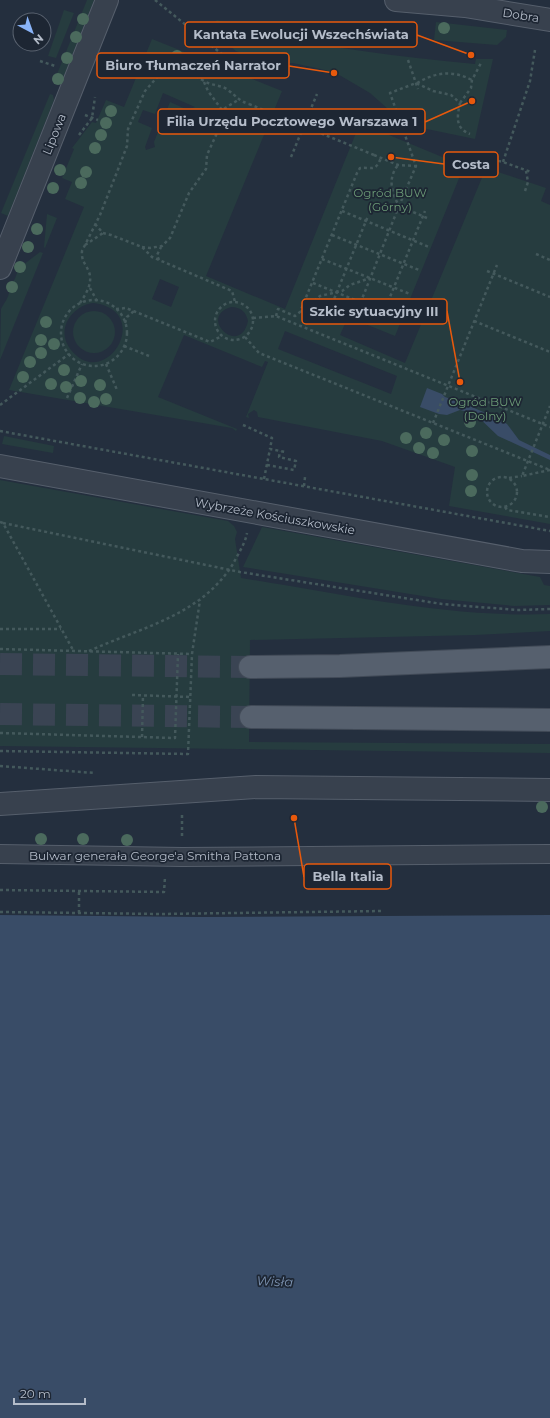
<svg xmlns="http://www.w3.org/2000/svg" width="550" height="1418" font-family="Montserrat,sans-serif">
<style>
.green{fill:#263c3f;fill-rule:evenodd}
.water{fill:#394c67}
.lines{fill:none;stroke-linecap:round;stroke-linejoin:round}
.primary-tunnel{stroke:#3a4453;stroke-width:22;stroke-dasharray:22 11;stroke-linecap:butt}
.pedestrian-casing{stroke:#565f6c;stroke-width:20}
.minor-casing{stroke:#565f6c;stroke-width:24}
.tertiary-casing{stroke:#565f6c;stroke-width:24}
.primary-casing{stroke:#414a57;stroke-width:24}
.path{stroke:#44595c;stroke-width:2.5;stroke-dasharray:3 3;stroke-linecap:butt}
.pedestrian{stroke:#38414e;stroke-width:18}
.minor{stroke:#38414e;stroke-width:22}
.tertiary{stroke:#38414e;stroke-width:22}
.primary{stroke:#56606e;stroke-width:22}
.path-bridge{stroke:#44595c;stroke-width:2.5;stroke-dasharray:3 3;stroke-linecap:butt}
.tree{fill:#4b6a5d}
.labels{text-anchor:middle;dominant-baseline:central;stroke-width:3.5;stroke-linejoin:round;paint-order:stroke}
.street-label{font-size:12px;fill:#b4bcc9;stroke:#1d2633}
.park-label{font-size:12px;fill:#6b9a76;stroke:#1d2633}
.water-label{font-size:13px;font-style:italic;fill:#7c92b1;stroke:#1d2633}
.leader{fill:none;stroke:#e8590c;stroke-width:1.5}
.callout-dot{fill:#e8590c;stroke:#1d2633;stroke-width:1.5}
.callout{fill:#1d2633;stroke:#e8590c;stroke-width:1.5}
.callout-label{font-size:13px;text-anchor:middle;font-weight:bold;fill:#b4bcc9}
</style>
<rect width="100%" height="100%" fill="#242f3e"/>
<g class="green">
<polygon points="87,0 94,0 63,79 59,81 55,79"/>
<polygon points="64,10 74,13 56,58 48,56"/>
<path d="M217 20 245 27 244 32C321 46 397 57 475 64L476 59H493L475 139 422 128 397 117 370 93 341 76 325 70 293 63 265 64 236 51 208 29Z"/>
<polygon points="436,22 507,30 506,37 497,45 434,40"/>
<path d="M152 39 282 91 206 276 285 309 360 123 464 166 395 336 348 317 340 335 405 363 486 168 546 188 541 201 550 205V524L449 506 455 467 382 441 258 417 257 412 254 410 248 414 249 418 246 417 268 362 265 361 262 367 184 335 158 397 237 429 236 431 232 428 9 390 84 207 65 199 72 182 62 178 74 149 72 148 92 122 96 123 106 100 124 107ZM163 93 195 107 188 110 170 102 154 142 155 147 146 150 145 147 152 128 138 122 143 110 155 114ZM160 279 179 287 171 307 152 299ZM93 303C155 310 106 393 71 350 55 331 71 306 93 303ZM231 307C241 307 246 312 248 321 240 358 197 317 231 307ZM285 331 397 376 391 394 278 349Z"/>
<polygon points="50,94 53,95 54,100 8,216 1,213"/>
<polygon points="47,214 57,218 45,248 44,247"/>
<path d="M40 252 43 253 0 360 1 309C4 303 11 295 9 287 14 282 18 274 18 266L23 265Z"/>
<circle cx="94" cy="332" r="21"/>
<polygon points="4,436 54,446 53,453 2,444"/>
<path d="M0 480 228 521 234 526 237 532 235 539 241 578C343 594 446 618 550 614V631L475 635 250 640 249 742 550 744V753L0 746Z"/>
<polygon points="262,527 540,577 544,585 550,586 550,605 514,606 441,599 243,567"/>
</g>
<g class="water">
<polygon points="427,388 442,394 445,397 465,404 497,418 507,424 519,440 550,455 550,460 498,436 475,414 460,410 447,415 439,414 420,407"/>
<polygon points="0,915 200,917 550,915 550,1418 0,1418"/>
</g>
<g class="lines">
<g class="primary-tunnel">
<polyline points="0,664 250,667"/>
<polyline points="0,714 251,717"/>
</g>
<g class="pedestrian-casing">
<polyline id="pedestrian" points="0,854 182,857 550,854"/>
</g>
<g class="minor-casing">
<g id="minor">
<polyline points="0,268 107,0"/>
<polyline points="0,466 522,561 550,562"/>
<polyline points="0,804 256,787 550,790"/>
</g>
</g>
<g class="tertiary-casing">
<polyline id="tertiary" points="396,0 465,6 550,20"/>
</g>
<g class="primary-casing">
<g id="primary">
<polyline points="250,667 340,666 550,657"/>
<polyline points="251,717 550,720"/>
</g>
</g>
<g class="path">
<polyline points="155,0 223,55"/>
<polyline points="408,60 418,89"/>
<polyline points="40,61 55,66"/>
<polyline points="204,82 208,91 222,110"/>
<path d="M417 83C436 72 452 70 472 80"/>
<polyline points="460,103 471,88 472,80 481,63"/>
<polyline points="85,115 98,120"/>
<polyline points="79,135 92,118 95,97"/>
<polyline points="463,153 503,162 531,172"/>
<polyline points="374,155 398,165 416,166"/>
<polyline points="291,157 317,94"/>
<polyline points="503,162 530,81 535,50"/>
<polyline points="525,191 528,182 526,171"/>
<polyline points="342,211 429,247"/>
<path d="M427 218 399 206 416 166 390 93 416 83 433 91 451 95 460 103C457 117 455 128 470 134"/>
<polyline points="95,224 103,233 111,235 142,247 152,257 232,291 235,302"/>
<polyline points="332,235 419,270"/>
<polyline points="85,245 103,233"/>
<polyline points="142,247 150,248 162,246 170,238 189,193 206,169 207,155 217,133 222,110 238,100"/>
<polyline points="536,254 550,260"/>
<polyline points="322,259 410,294"/>
<polyline points="159,260 157,255 161,247"/>
<polyline points="487,271 550,297"/>
<polyline points="313,283 400,318"/>
<polyline points="90,288 97,301"/>
<circle cx="94" cy="333" r="33"/>
<circle cx="234" cy="321" r="19"/>
<path d="M80 303C86 294 93 283 89 272 86 264 81 261 82 251L100 215 117 172 127 146 128 129 145 91 167 66C186 65 190 73 204 81 212 86 222 85 228 90 236 96 239 101 249 104"/>
<polyline points="332,304 368,216"/>
<polyline points="116,309 126,308 210,342 222,336"/>
<polyline points="300,312 307,308 320,296 342,291 350,285 370,278"/>
<path d="M356 314 399 206C392 193 387 179 398 165"/>
<path d="M276 316 278 309 295 316 300 312 357 173 360 168C373 167 375 172 381 158"/>
<polyline points="253,318 276,316 550,427"/>
<polyline points="474,321 550,352"/>
<polyline points="125,323 127,317 134,311"/>
<polyline points="379,324 425,211"/>
<polyline points="245,337 259,353 550,470"/>
<polyline points="124,346 149,356"/>
<polyline points="106,364 117,390"/>
<polyline points="67,398 82,364"/>
<polyline points="0,405 69,354"/>
<polyline points="433,423 497,265"/>
<polyline points="243,425 272,438 270,449"/>
<polyline points="0,431 550,531"/>
<polyline points="267,465 294,470 296,461 279,457 280,451"/>
<polyline points="550,470 522,476 550,406"/>
<circle cx="502" cy="492" r="15"/>
<polyline points="509,478 522,476"/>
<polyline points="264,479 270,449 285,452"/>
<polyline points="304,486 305,477"/>
<polyline points="505,507 507,510 550,517"/>
<polyline points="0,522 3,523 73,650"/>
<polyline points="3,523 240,572 442,604 517,610 550,609"/>
<polyline points="0,629 61,629"/>
<polyline points="0,649 192,654"/>
<path d="M89 651C142 627 200 616 233 564 238 554 245 544 247 533"/>
<polyline points="132,695 190,697"/>
<polyline points="0,733 175,738 178,654"/>
<polyline points="142,737 143,695"/>
<polyline points="0,751 188,754 192,654 200,600"/>
<polyline points="0,766 95,773"/>
<polyline points="182,815 182,836"/>
<polyline points="0,890 164,892 165,877"/>
<polyline points="0,912 160,914 383,911"/>
<polyline points="79,913 79,891"/>
</g>
<use href="#pedestrian" class="pedestrian"/>
<use href="#minor" class="minor"/>
<use href="#tertiary" class="tertiary"/>
<use href="#primary" class="primary"/>
<polyline class="path-bridge" points="249,104 374,155"/>
</g>
<g class="tree">
<circle cx="83" cy="19" r="6"/>
<circle cx="444" cy="28" r="6"/>
<circle cx="76" cy="37" r="6"/>
<circle cx="177" cy="56" r="6"/>
<circle cx="67" cy="58" r="6"/>
<circle cx="58" cy="79" r="6"/>
<circle cx="111" cy="111" r="6"/>
<circle cx="106" cy="123" r="6"/>
<circle cx="101" cy="135" r="6"/>
<circle cx="95" cy="148" r="6"/>
<circle cx="60" cy="170" r="6"/>
<circle cx="86" cy="172" r="6"/>
<circle cx="81" cy="183" r="6"/>
<circle cx="53" cy="188" r="6"/>
<circle cx="37" cy="229" r="6"/>
<circle cx="28" cy="247" r="6"/>
<circle cx="20" cy="267" r="6"/>
<circle cx="12" cy="287" r="6"/>
<circle cx="46" cy="322" r="6"/>
<circle cx="41" cy="340" r="6"/>
<circle cx="54" cy="344" r="6"/>
<circle cx="41" cy="353" r="6"/>
<circle cx="30" cy="362" r="6"/>
<circle cx="64" cy="370" r="6"/>
<circle cx="23" cy="377" r="6"/>
<circle cx="81" cy="381" r="6"/>
<circle cx="51" cy="384" r="6"/>
<circle cx="100" cy="385" r="6"/>
<circle cx="66" cy="387" r="6"/>
<circle cx="80" cy="398" r="6"/>
<circle cx="106" cy="399" r="6"/>
<circle cx="94" cy="402" r="6"/>
<circle cx="470" cy="422" r="6"/>
<circle cx="426" cy="433" r="6"/>
<circle cx="406" cy="438" r="6"/>
<circle cx="444" cy="440" r="6"/>
<circle cx="419" cy="448" r="6"/>
<circle cx="472" cy="451" r="6"/>
<circle cx="433" cy="453" r="6"/>
<circle cx="472" cy="475" r="6"/>
<circle cx="471" cy="491" r="6"/>
<circle cx="542" cy="807" r="6"/>
<circle cx="41" cy="839" r="6"/>
<circle cx="83" cy="839" r="6"/>
<circle cx="127" cy="840" r="6"/>
</g>
<g class="labels">
<g class="street-label">
<text transform="translate(521 15) rotate(9)">Dobra</text>
<text transform="translate(54 134) rotate(-68)">Lipowa</text>
<text transform="translate(275 516) rotate(10)">Wybrzeże Kościuszkowskie</text>
<text x="155" y="855">Bulwar generała George'a Smitha Pattona</text>
</g>
<g class="park-label">
<text x="390" y="192">Ogród BUW<tspan x="390" dy="14">(Górny)</tspan></text>
<text x="485" y="401">Ogród BUW<tspan x="485" dy="14">(Dolny)</tspan></text>
</g>
<g class="water-label">
<text transform="translate(275 1281) rotate(2)">Wisła</text>
</g>
</g>
<path class="leader" d="M471 55L417 35M334 73L289 66M472 101L425 122M391 157L444 164M460 382L447 311M294 818L304 877"/>
<g class="callout-dot">
<circle cx="471" cy="55" r="4"/>
<circle cx="334" cy="73" r="4"/>
<circle cx="472" cy="101" r="4"/>
<circle cx="391" cy="157" r="4"/>
<circle cx="460" cy="382" r="4"/>
<circle cx="294" cy="818" r="4"/>
</g>
<g class="callout">
<rect x="185" y="22" width="232" height="25" rx="4"/>
<rect x="97" y="53" width="192" height="25" rx="4"/>
<rect x="158" y="109" width="267" height="25" rx="4"/>
<rect x="444" y="152" width="54" height="25" rx="4"/>
<rect x="302" y="299" width="145" height="25" rx="4"/>
<rect x="304" y="864" width="87" height="25" rx="4"/>
</g>
<g class="callout-label">
<text x="301" y="39">Kantata Ewolucji Wszechświata</text>
<text x="193" y="70">Biuro Tłumaczeń Narrator</text>
<text x="292" y="126">Filia Urzędu Pocztowego Warszawa 1</text>
<text x="471" y="169">Costa</text>
<text x="374" y="316">Szkic sytuacyjny III</text>
<text x="348" y="881">Bella Italia</text>
</g>
<g transform="translate(32 32) rotate(139)"><circle r="19" fill="#1d2633" stroke="#59626f"/>
<path d="M0-3L7 15L0 10L-7 15Z" fill="#8ab4f8"/>
<text y="-6" font-size="11" font-weight="bold" text-anchor="middle" fill="#b4bcc9">N</text>
</g>
<path d="M14 1398v6h71v-6" fill="none" stroke="#b4bcc9" stroke-width="2"/>
<text x="20" y="1398" font-size="12" fill="#b4bcc9" stroke="#1d2633" stroke-width="3" paint-order="stroke">20 m</text>
</svg>
